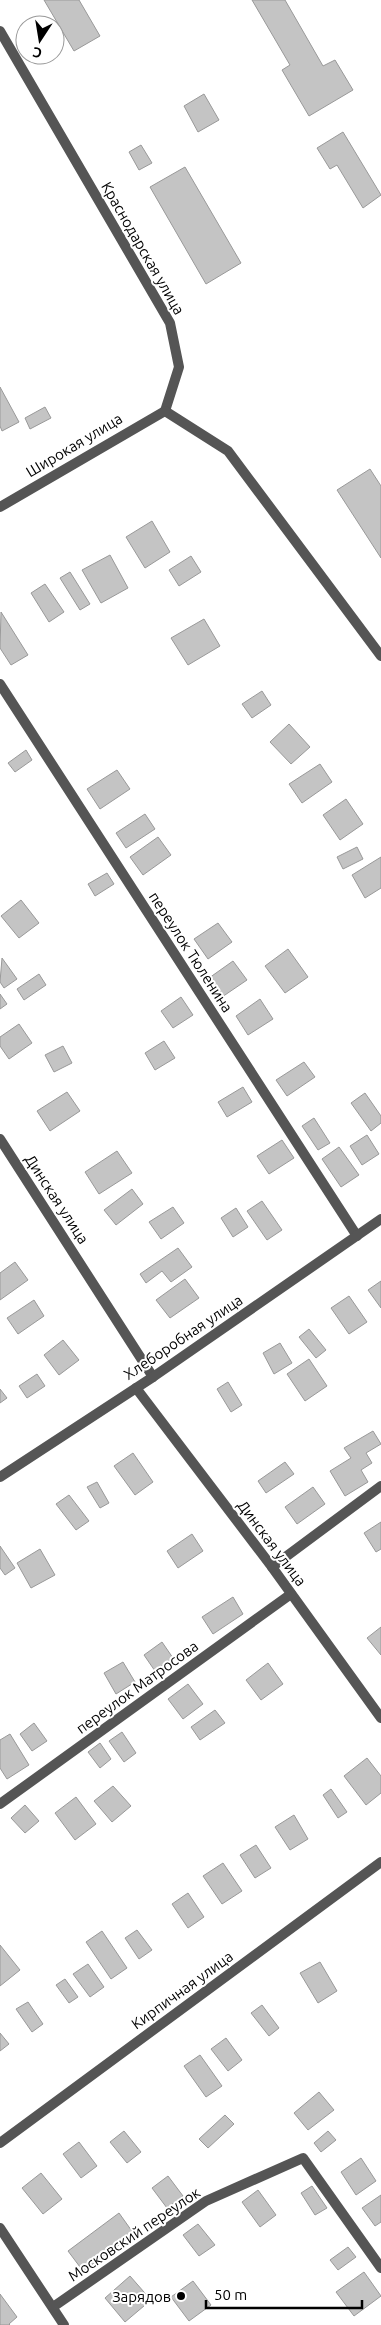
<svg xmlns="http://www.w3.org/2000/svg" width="381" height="2325" font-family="Ubuntu,sans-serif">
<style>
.building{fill:#c4c4c4;stroke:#999}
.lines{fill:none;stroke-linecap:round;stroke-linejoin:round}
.minor{stroke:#555;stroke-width:10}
.tertiary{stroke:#555;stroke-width:10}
.poi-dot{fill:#000;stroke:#fff;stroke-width:2}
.labels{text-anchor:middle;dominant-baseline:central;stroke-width:4;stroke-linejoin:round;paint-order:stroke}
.street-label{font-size:15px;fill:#000;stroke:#fff}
.poi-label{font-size:15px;fill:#000;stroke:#fff;text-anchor:end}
</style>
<rect width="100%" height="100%" fill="#fff"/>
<g class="building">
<polygon points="44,0 79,0 100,36 74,51"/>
<polygon points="252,0 285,0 323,66 335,60 353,90 309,116 282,70 290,65"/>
<polygon points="204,94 219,120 198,132 184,106"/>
<polygon points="343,132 381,195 363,208 337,165 330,169 317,148"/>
<polygon points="141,145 152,163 139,170 129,152"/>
<polygon points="185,167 241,263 206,284 150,187"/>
<polygon points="0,387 19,422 2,431 0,426"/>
<polygon points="45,407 51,418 30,429 25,418"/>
<polygon points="370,469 381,486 381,558 337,490"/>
<polygon points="152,521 170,552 145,568 126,537"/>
<polygon points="110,555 128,588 101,603 82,570"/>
<polygon points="191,556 201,572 179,586 169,570"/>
<polygon points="70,572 90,604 80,610 60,578"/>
<polygon points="45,584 64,612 49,622 31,593"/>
<polygon points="1,612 28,655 11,665 0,648"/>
<polygon points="204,619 220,646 188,665 171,638"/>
<polygon points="262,691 271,705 252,718 242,704"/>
<polygon points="289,724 310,747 291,764 270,742"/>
<polygon points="26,750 32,760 15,772 8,763"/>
<polygon points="320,764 332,782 302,803 289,784"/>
<polygon points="117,770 130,789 100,809 87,789"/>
<polygon points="346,799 363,824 340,840 323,815"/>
<polygon points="145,814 155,829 126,848 116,833"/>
<polygon points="158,837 171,855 143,875 130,857"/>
<polygon points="357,847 363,859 343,869 337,857"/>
<polygon points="381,857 381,888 365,898 352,875"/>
<polygon points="107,873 114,884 95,896 88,884"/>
<polygon points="21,900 39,923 19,938 1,916"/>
<polygon points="218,923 232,942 208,959 194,939"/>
<polygon points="288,949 308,977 285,993 265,966"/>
<polygon points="2,958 17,979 4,988 0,982"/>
<polygon points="233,961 247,980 222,997 209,978"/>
<polygon points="39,974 46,985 24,1000 17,989"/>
<polygon points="0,994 7,1004 0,1009"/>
<polygon points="181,997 193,1015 173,1028 161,1011"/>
<polygon points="260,999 273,1019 248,1035 236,1016"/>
<polygon points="19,1024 32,1043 9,1059 0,1046 0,1037"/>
<polygon points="164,1041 175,1058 155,1070 145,1053"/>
<polygon points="63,1046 72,1063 54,1072 45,1055"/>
<polygon points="304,1062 315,1077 287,1096 276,1080"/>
<polygon points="243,1087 252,1102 227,1117 218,1102"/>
<polygon points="67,1092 80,1111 50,1131 37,1111"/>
<polygon points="365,1093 381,1116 381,1123 371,1131 351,1103"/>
<polygon points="314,1118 330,1143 318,1150 302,1126"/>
<polygon points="367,1135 379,1154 362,1165 350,1146"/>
<polygon points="282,1140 294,1158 269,1174 257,1156"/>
<polygon points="339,1147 359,1175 341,1187 322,1159"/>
<polygon points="117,1151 132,1173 99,1194 85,1172"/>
<polygon points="132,1189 143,1204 116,1225 104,1210"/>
<polygon points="262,1201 282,1230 267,1240 247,1211"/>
<polygon points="173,1207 184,1223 161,1239 149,1222"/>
<polygon points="236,1208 248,1227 233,1237 221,1218"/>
<polygon points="178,1248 192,1267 171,1282 162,1271 146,1283 140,1274"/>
<polygon points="15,1262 28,1280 0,1300 0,1273"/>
<polygon points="185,1279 199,1298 170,1318 156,1300"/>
<polygon points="381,1281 381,1308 368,1290"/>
<polygon points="349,1296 367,1322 349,1334 331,1308"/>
<polygon points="34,1300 44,1316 18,1334 7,1318"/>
<polygon points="309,1329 326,1350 316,1358 299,1337"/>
<polygon points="63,1340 79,1360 59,1375 44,1355"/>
<polygon points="280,1343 292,1363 274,1374 263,1353"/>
<polygon points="309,1359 327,1386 305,1401 287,1374"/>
<polygon points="37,1374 45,1386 27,1398 19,1386"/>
<polygon points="228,1382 242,1405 231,1412 217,1389"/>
<polygon points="0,1389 7,1398 0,1403"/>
<polygon points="373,1431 381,1444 366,1453 372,1463 361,1470 368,1482 345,1496 330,1471 351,1458 344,1448"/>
<polygon points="133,1453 153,1482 135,1495 114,1466"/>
<polygon points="285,1462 294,1474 266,1493 258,1481"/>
<polygon points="97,1482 109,1503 100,1508 87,1487"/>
<polygon points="313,1487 325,1504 297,1524 285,1507"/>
<polygon points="69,1495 89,1521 76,1530 56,1504"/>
<polygon points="381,1522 381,1549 376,1552 364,1533"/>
<polygon points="192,1534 203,1551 178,1568 167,1551"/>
<polygon points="0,1546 15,1568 5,1575 0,1568"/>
<polygon points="40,1549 55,1575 31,1588 17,1563"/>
<polygon points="233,1597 243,1614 213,1634 202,1617"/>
<polygon points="381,1627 381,1655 367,1638"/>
<polygon points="162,1642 173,1658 155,1671 144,1655"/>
<polygon points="123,1662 135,1682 116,1694 104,1673"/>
<polygon points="268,1663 283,1684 261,1700 246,1680"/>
<polygon points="188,1684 203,1704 183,1719 168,1699"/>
<polygon points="215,1710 225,1723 200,1740 191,1727"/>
<polygon points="34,1723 47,1741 32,1751 20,1734"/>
<polygon points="122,1732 136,1753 124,1762 109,1741"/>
<polygon points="10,1734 29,1765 7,1779 0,1768 0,1740"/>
<polygon points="100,1743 111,1759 100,1768 88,1752"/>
<polygon points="367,1758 381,1776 381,1793 366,1805 344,1776"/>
<polygon points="113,1786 131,1806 112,1822 94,1801"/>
<polygon points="331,1789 347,1812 338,1818 323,1795"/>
<polygon points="76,1797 96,1824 75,1840 55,1813"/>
<polygon points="25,1805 39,1821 25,1833 11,1818"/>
<polygon points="294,1815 308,1839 290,1850 275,1827"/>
<polygon points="256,1845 271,1868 255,1878 240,1855"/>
<polygon points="223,1863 242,1891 222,1904 203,1876"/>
<polygon points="188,1893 204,1917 188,1928 172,1904"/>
<polygon points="137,1930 152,1950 139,1959 125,1938"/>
<polygon points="102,1931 127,1968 111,1979 86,1942"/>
<polygon points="0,1945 20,1970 0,1986"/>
<polygon points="320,1962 337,1991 318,2003 300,1973"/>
<polygon points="88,1964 104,1987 90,1997 73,1974"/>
<polygon points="65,1979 78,1997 69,2003 56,1985"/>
<polygon points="28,2002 43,2024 32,2032 16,2009"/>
<polygon points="262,2005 279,2028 269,2036 251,2013"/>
<polygon points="0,2033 9,2044 0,2051"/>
<polygon points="226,2038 242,2060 228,2071 211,2049"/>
<polygon points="200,2055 222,2086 206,2097 184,2066"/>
<polygon points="319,2092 334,2110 308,2130 294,2113"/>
<polygon points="225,2115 234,2124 208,2148 199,2139"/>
<polygon points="124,2131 141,2152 127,2163 110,2142"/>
<polygon points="328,2131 336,2140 321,2152 314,2143"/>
<polygon points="79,2142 97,2166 81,2178 63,2154"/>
<polygon points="361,2158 376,2181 356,2195 341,2172"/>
<polygon points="41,2173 62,2199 43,2214 22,2188"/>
<polygon points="168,2176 183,2196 167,2208 152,2188"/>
<polygon points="312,2186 327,2208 315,2215 301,2193"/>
<polygon points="258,2190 276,2215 260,2227 242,2202"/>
<polygon points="381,2195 381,2222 375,2226 362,2208"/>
<polygon points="119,2213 134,2234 83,2271 68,2251"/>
<polygon points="198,2224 215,2245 199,2256 183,2235"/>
<polygon points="348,2247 356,2257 338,2270 330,2260"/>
<polygon points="364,2272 381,2296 354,2316 336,2292"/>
<polygon points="130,2276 151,2300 125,2322 105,2298"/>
<polygon points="193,2281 211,2305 189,2321 171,2297"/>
<polygon points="0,2294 17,2317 9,2324 10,2325 0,2325"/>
</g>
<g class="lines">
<g class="minor">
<polyline points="0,31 170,323 179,367 165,411"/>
<polyline points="165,411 228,451 381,656"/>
<polyline points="0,507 165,411"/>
<polyline points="0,684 357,1236"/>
<polyline points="0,1139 153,1377"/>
<polyline points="136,1388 272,1567 381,1718"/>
<polyline points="0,1477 153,1377 381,1219"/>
<polyline points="272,1567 381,1486"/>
<polyline points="0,1804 291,1594"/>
<polyline points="0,2143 381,1862"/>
<polyline points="53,2307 206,2201 303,2158 381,2268"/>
</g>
<polyline class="tertiary" points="0,2228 64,2325"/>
</g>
<circle class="poi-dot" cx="181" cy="2296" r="5"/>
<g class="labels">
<g class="street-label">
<text transform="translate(143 248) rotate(60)">Краснодарская улица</text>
<text transform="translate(74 445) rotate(-31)">Широкая улица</text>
<text transform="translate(191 952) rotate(57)">переулок Тюленина</text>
<text transform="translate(57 1199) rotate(57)">Динская улица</text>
<text transform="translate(183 1337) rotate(-34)">Хлеборобная улица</text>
<text transform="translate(272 1543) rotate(53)">Динская улица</text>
<text transform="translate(137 1687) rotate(-36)">переулок Матросова</text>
<text transform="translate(182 1990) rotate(-36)">Кирпичная улица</text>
<text transform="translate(134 2234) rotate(-34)">Московский переулок</text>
</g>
<g class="poi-label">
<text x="171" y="2296">Зарядов</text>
</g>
</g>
<g transform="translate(40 40) rotate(192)"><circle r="24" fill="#ffffff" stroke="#999999"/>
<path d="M0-4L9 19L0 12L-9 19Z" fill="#000000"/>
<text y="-8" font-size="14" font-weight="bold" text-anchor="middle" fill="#000000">С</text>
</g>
<path d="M206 2300v8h156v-8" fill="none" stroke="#000000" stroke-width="2.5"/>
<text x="214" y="2300" font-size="15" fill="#000000" stroke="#ffffff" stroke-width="4" paint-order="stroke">50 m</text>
</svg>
